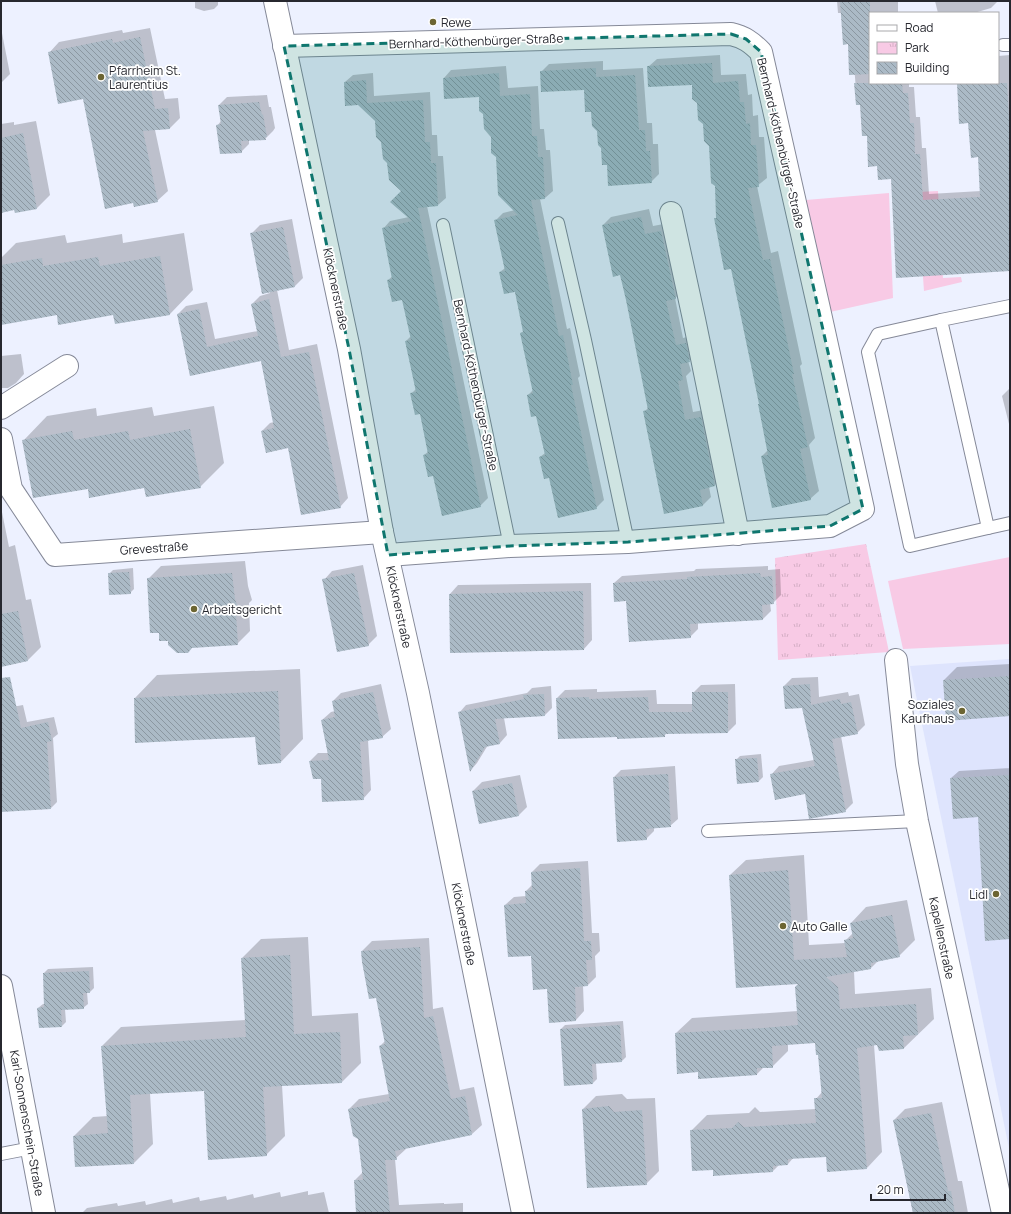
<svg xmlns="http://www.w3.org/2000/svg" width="1011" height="1214" font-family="Manrope,sans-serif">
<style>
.built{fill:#dee4fd}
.green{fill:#f8cae5}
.park{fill:url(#park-tufts)}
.shadow{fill:#0003}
.building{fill:url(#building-back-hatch)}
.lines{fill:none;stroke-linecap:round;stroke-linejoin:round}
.service-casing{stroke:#858998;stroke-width:14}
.minor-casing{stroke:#858998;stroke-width:24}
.service{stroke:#fff;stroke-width:12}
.minor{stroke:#fff;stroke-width:22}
.marked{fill:#0f766e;fill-opacity:0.2;stroke:#0f766e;stroke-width:3;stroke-dasharray:8 5;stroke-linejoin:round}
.poi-dot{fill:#6c6532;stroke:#fff;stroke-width:1.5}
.labels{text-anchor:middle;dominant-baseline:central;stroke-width:3.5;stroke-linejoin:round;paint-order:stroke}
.poi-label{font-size:12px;fill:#27282f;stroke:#fff;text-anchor:start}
.street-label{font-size:12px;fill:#27282f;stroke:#fff}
</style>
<defs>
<pattern id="park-tufts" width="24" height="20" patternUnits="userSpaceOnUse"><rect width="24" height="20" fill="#f8cae5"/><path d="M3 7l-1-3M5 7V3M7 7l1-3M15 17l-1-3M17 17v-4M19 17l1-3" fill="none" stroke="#d5aec5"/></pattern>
<pattern id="building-back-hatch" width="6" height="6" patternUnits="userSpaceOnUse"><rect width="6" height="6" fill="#abbac6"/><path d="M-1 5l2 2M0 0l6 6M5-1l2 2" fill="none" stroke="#8b97a1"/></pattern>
</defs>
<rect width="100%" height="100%" fill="#edf1ff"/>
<polygon class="built" points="1010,659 1010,1153 910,666"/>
<g class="green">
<polygon points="938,191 943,278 961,277 962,282 924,291 917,192"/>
<polygon points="889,193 893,298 830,312 806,200"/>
<polygon points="1010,557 1010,644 903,649 888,581"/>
</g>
<polygon class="park" points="866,544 889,652 778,660 775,558"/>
<g class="shadow">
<polygon points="195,1 218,1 218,5 214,9 204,11 195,8"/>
<polygon points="837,1 898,1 898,13 870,13 870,43 842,13 838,13"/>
<polygon points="935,1 998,1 991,8 974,13 938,13"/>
<polygon points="1,28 10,74 1,83"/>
<polygon points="150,28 165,99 178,98 180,118 170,128 155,130 168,191 157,201 84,98 49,53 59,42 122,30 123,33"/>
<polygon points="720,55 721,75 746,74 748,95 752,94 753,116 758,115 759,137 764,137 767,178 757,186 771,253 778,251 802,364 800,366 815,438 809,445 819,491 810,499 762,456 768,450 760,403 732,267 715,219 717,217 716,186 710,145 693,84 648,67 657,59"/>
<polygon points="1010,55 1010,270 892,178 878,165 868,135 861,104 857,104 854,64 870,56 870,83 909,83 909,87 914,87 916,117 920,117 922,148 926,148 929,194 981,191 979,156 958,83 998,83 998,56"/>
<polygon points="603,61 603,70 643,68 647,123 652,123 653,144 658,144 659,174 651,182 608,164 584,89 541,72 549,64"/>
<polygon points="506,66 508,88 538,86 540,129 544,129 546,150 550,150 553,191 545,198 540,199 567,329 570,328 580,376 578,378 604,500 596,508 550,476 540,457 545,453 537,414 528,395 533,390 521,333 524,331 515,291 500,272 505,268 495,221 503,213 515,210 497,157 480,96 444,78 451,70"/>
<polygon points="373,73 374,96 430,92 432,135 437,135 438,156 443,156 446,198 438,205 427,206 488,498 480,506 434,475 424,455 429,451 421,413 412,393 416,389 406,341 411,336 403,298 388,280 393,276 383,229 390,221 409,217 403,191 388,162 376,121 345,82 353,75"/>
<polygon points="267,95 269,107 271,107 275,128 273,131 265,139 249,140 249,144 241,152 217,126 221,121 219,105 227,97"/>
<polygon points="36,121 50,195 37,208 15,209 1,212 1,124 14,122 14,125"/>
<polygon points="649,209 653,226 669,223 684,290 675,298 683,338 694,335 697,353 688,361 691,371 686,376 693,412 709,409 723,477 715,485 709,487 711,497 703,505 665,513 644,412 649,407 621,274 603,225 611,217"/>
<polygon points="292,219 303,278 295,286 277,290 289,350 317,344 348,498 340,507 289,447 262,431 270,423 274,422 261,360 190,375 178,314 186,306 207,302 215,339 258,331 252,304 260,296 270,293 251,234 260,225"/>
<polygon points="184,233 193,290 170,314 1,314 1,258 16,243 65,235 67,243 122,234 123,243"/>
<polygon points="21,354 24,374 16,383 8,388 1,388 1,356"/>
<polygon points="1010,388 1010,428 1002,396"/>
<polygon points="214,406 224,463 200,487 88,488 24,440 47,416 96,408 97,416 152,407 154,416"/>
<polygon points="1,507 9,547 15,545 26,600 31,599 41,647 28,660 1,666"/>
<polygon points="245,561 248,586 252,600 249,603 250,631 237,644 169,640 148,579 161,566"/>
<polygon points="363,565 377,636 368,645 324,580 332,571"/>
<polygon points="768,566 768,570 780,569 781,595 773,603 770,603 771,611 763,619 698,623 698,629 690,637 627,600 614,583 622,576 694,571 696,569"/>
<polygon points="133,568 134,589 130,593 109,574 113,570"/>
<polygon points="591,583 592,640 584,649 451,652 450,594 458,585"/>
<polygon points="1010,664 1010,715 944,680 957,667"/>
<polygon points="300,669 303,739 281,762 256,736 135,698 157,675"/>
<polygon points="818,677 819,697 848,692 849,696 859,694 865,725 857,733 841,736 853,803 845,811 806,793 771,775 779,766 814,760 803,707 784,686 792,678"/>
<polygon points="381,684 391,729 382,737 368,740 371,790 363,799 322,778 310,761 318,753 328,753 322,720 331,712 335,711 333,701 341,693"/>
<polygon points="735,684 736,724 728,732 668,732 664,736 618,735 557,698 565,690 597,689 597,692 656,690 657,704 693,704 693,693 701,685"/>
<polygon points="551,686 552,708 545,715 504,718 507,735 500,743 488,745 477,763 471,770 459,713 466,705 527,693 532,688"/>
<polygon points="23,705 27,722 54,717 58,734 53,738 57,802 51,808 1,811 1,709"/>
<polygon points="761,754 763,777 759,781 736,760 740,756"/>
<polygon points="1010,760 1010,938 979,816 951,778 959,771 1010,768"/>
<polygon points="675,766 678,819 670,826 654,827 654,831 646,839 614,777 621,770"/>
<polygon points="520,775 527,807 518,816 473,791 482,782"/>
<polygon points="804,855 809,945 845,943 845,941 853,933 851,923 866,907 907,900 915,940 899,956 879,960 871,968 854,971 855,994 931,988 934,1019 904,1048 878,1044 874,1045 882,1152 867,1168 826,1156 794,1157 788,1164 779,1165 773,1171 714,1169 691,1131 707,1115 749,1113 755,1107 760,1112 816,1109 816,1099 822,1092 819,1054 816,1042 788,1044 788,1051 772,1067 764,1067 757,1074 699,1071 676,1033 692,1018 798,1011 801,983 730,875 746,860"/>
<polygon points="588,861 592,933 599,933 600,951 595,956 596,977 588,985 583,986 584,1011 576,1020 548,988 505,905 514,897 526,896 526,891 532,885 532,872 540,864"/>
<polygon points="308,937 312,1016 358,1013 361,1063 342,1082 282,1085 285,1136 266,1155 205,1090 150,1093 153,1144 134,1163 74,1136 93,1117 108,1116 102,1046 121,1027 246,1020 242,958 261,939"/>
<polygon points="429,938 433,1009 443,1007 460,1090 474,1087 482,1125 472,1134 406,1148 406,1149 395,1159 399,1205 444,1203 444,1204 463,1203 463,1213 364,1213 355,1180 363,1172 359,1139 349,1109 359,1099 389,1094 380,1046 386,1040 377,997 362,951 372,941"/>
<polygon points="93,967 94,988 90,992 87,992 88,1004 83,1008 65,1009 66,1022 62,1026 38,1008 43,1004 45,1004 44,973 48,969"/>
<polygon points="623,1021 626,1057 622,1061 596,1063 597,1079 593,1083 561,1029 565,1025"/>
<polygon points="622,1094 627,1099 655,1098 659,1171 646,1184 583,1109 596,1096"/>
<polygon points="942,1102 958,1181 962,1181 968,1213 913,1213 894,1120 905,1109"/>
<polygon points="308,1191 308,1195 324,1192 329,1213 82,1213 87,1208 117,1203 118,1206 145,1201 146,1205 172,1199 173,1203 199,1197 200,1201 226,1196 227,1200 253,1194 254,1198 280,1192 281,1197"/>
</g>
<g class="building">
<polygon points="840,1 870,1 870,74 849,75 848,44 843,45"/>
<polygon points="140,37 155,109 168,108 170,129 143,131 158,202 134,207 133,203 105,209 83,99 58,104 48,52 112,39 113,43"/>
<polygon points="712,63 713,83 738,81 740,102 744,102 746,124 750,123 751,145 756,145 759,187 748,188 763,260 770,259 794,374 792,374 808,447 800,449 811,500 772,508 761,456 768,455 758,404 759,404 731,269 724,270 714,218 716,218 715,186 711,183 709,146 704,141 703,124 698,120 697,103 692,99 692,85 648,87 647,66"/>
<polygon points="596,68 596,77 635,75 639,130 645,130 646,151 650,151 652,183 608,186 607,165 602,165 601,148 598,145 597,131 592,126 591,112 585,112 584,90 541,92 540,71"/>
<polygon points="499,73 500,96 530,94 532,136 537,136 538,157 543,157 545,199 531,200 559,336 563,335 573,385 571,385 597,509 558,518 549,478 544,479 539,457 545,455 536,416 531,417 527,395 533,393 520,333 523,332 515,292 504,294 499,272 505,271 494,220 518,215 498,195 496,157 491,153 491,137 484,129 483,114 479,111 479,97 444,99 443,78"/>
<polygon points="366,80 367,103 423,100 425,142 430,142 431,163 436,163 438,206 418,208 481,507 442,516 433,476 428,477 423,455 428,454 420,414 415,415 410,393 416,392 405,341 411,340 402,300 392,302 387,280 392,279 382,228 412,221 390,202 401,191 389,180 387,163 383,159 381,142 376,137 375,121 358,105 345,106 344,82"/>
<polygon points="854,83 902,83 903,93 908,93 910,123 914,123 915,154 920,154 923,200 980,197 978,157 971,158 968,123 959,124 957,83 1007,83 1010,135 1010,271 896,278 891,179 878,180 877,166 868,167 867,136 862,136 860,105 856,105"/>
<polygon points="259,102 262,115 263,114 267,137 265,137 266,140 241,141 242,153 220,154 216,125 221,124 218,105"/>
<polygon points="23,133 37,209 15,213 14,210 1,213 1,138"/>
<polygon points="641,217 645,234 661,231 676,299 666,301 676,345 686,343 690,362 680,364 683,380 678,381 685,420 701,417 715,486 700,490 703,506 664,514 643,411 648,410 626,300 620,275 613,277 602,225"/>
<polygon points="283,227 295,287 262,294 250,233"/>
<polygon points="160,256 170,315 115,324 113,315 58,325 57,315 1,325 1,265 42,258 43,266 98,257 100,266"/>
<polygon points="269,299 281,357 309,352 341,508 301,515 288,448 266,453 261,431 274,428 261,361 190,376 177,314 199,309 207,347 258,336 251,304"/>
<polygon points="190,429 201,488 146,497 144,488 89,498 88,489 33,498 22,440 72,431 74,440 128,431 130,440"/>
<polygon points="129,572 131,594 109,595 108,573"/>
<polygon points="232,573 235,599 240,614 236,614 238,645 192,648 188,653 177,653 168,645 168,641 159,641 159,633 150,633 147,578"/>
<polygon points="354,573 369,646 337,652 322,579"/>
<polygon points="760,573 761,577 772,576 774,604 762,605 763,620 690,624 691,638 629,642 626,601 614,602 613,583 687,579 687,577"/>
<polygon points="583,591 584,650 450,653 449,594"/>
<polygon points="18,611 28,661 1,667 1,614"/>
<polygon points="1010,676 1010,716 946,721 943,680"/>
<polygon points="10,677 21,728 48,722 52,741 47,742 51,809 1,812 1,678"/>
<polygon points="810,684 811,705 840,699 841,704 851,702 858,734 832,739 846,812 809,819 805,794 775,800 770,774 815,766 802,708 785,709 783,686"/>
<polygon points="278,691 281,763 258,765 255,737 135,743 134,698"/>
<polygon points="373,692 383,738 360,742 364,800 322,802 321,779 313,779 309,761 329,760 321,720 335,717 332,701"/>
<polygon points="692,692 728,692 728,733 665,734 665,737 617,739 617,737 558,739 556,698 589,697 589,699 648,697 649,712 692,712"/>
<polygon points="544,694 545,716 495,719 500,744 485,747 470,772 458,712 524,699 523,695"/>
<polygon points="757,758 759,782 737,784 735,759"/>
<polygon points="668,774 671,827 646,829 647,840 617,842 613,777"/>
<polygon points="1010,775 1010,939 985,941 978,817 953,819 950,778"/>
<polygon points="512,783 519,816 479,824 472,791"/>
<polygon points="580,868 584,941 591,941 592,960 586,960 588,986 575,987 576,1021 549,1023 547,989 533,990 531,956 508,957 504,905 526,903 525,891 532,890 531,872"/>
<polygon points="788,870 794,960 847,957 844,940 853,938 850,923 892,915 900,957 871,963 871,969 826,977 838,987 840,1009 916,1004 918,1035 903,1036 904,1049 879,1051 877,1045 857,1048 867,1169 827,1172 826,1157 788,1159 788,1165 773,1166 773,1172 713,1176 713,1170 692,1171 690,1130 732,1128 738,1122 744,1127 816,1123 814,1098 822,1098 818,1055 816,1055 815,1043 772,1046 773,1068 757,1068 757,1075 698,1079 698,1072 677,1074 675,1033 763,1028 798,1025 795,987 798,984 736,988 729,875"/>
<polygon points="420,947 424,1018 433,1016 451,1099 465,1096 472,1135 395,1151 397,1160 385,1160 390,1213 356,1213 354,1180 363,1180 358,1139 353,1136 348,1109 390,1101 379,1046 385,1044 376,998 369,999 362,962 361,951"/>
<polygon points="290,955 294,1034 340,1032 342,1083 263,1087 267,1156 208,1160 204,1091 130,1095 134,1164 75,1167 73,1136 108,1133 101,1046 246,1037 241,958"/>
<polygon points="89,971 90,993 83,993 84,1009 61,1010 62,1027 39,1028 37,1008 44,1007 43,973"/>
<polygon points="620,1025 622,1062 592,1064 593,1084 564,1086 560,1029"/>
<polygon points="609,1106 614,1112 642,1110 647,1185 587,1188 582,1109"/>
<polygon points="931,1113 948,1191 951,1191 955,1213 913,1213 893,1120"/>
</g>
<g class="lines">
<g class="service-casing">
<g id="service">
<polyline points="1003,45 1010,45"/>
<polyline points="558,223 585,340 628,542"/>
<polyline points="443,225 510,546"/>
<polyline points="1010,306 941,320 988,528 1010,523"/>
<polyline points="941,320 878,334 868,352 910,546 988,528"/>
<polyline points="708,831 917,821"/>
<polyline points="1,1154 32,1148"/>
</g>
</g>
<g class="minor-casing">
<g id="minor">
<polyline points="275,1 349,349 382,532 418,693 523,1213"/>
<path d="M284 46 731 34C744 37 751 42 761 52L819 309 863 509 830 526 628 542 510 546 388 555"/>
<polyline points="671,213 694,319 738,534"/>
<polyline points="1,408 67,366"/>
<polyline points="1,439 11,489 55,555 382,532"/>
<polyline points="896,660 907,764 917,821 1003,1213"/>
<polyline points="1,986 44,1213"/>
</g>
</g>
<use href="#service" class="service"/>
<use href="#minor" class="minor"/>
</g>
<path class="marked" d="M731 34 746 39 761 52 863 509 830 526 628 542 510 546 388 555 349 349 284 46Z"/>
<g class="poi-dot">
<circle cx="433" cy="22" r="4"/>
<circle cx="101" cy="77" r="4"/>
<circle cx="194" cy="609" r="4"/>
<circle cx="962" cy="711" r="4"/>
<circle cx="996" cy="894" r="4"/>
<circle cx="783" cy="926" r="4"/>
</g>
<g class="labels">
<g class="poi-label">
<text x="441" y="22">Rewe</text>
<text x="109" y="70">Pfarrheim St.<tspan x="109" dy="14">Laurentius</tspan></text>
<text x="202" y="609">Arbeitsgericht</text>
<text x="954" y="704" text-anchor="end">Soziales<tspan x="954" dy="14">Kaufhaus</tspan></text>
<text x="988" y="894" text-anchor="end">Lidl</text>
<text x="791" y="926">Auto Galle</text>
</g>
<g class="street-label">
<text transform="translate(476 41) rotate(-2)">Bernhard-Köthenbürger-Straße</text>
<text transform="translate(781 143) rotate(77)">Bernhard-Köthenbürger-Straße</text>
<text transform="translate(336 289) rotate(78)">Klöcknerstraße</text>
<text transform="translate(476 385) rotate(78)">Bernhard-Köthenbürger-Straße</text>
<text transform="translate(154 548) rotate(-4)">Grevestraße</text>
<text transform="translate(399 607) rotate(78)">Klöcknerstraße</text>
<text transform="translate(464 924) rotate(79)">Klöcknerstraße</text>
<text transform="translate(942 938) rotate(78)">Kapellenstraße</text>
<text transform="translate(27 1123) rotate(80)">Karl-Sonnenschein-Straße</text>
</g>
</g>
<rect width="1011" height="1214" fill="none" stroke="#27282f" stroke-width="4"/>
<rect x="869" y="12" width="130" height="72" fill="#ffffff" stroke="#a9a9ac"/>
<rect x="877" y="25" width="20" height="6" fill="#ffffff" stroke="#a9a9ac"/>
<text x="905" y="32" font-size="12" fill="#27282f">Road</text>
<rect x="877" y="42" width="20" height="12" fill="url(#park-tufts)" stroke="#a9a9ac"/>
<text x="905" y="52" font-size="12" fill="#27282f">Park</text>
<rect x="877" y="62" width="20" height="12" fill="url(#building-back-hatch)" stroke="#a9a9ac"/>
<text x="905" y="72" font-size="12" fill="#27282f">Building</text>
<path d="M871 1194v6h74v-6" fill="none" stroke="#27282f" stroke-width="2"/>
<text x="877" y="1194" font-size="12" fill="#27282f" stroke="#ffffff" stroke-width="3" paint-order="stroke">20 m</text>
</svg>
